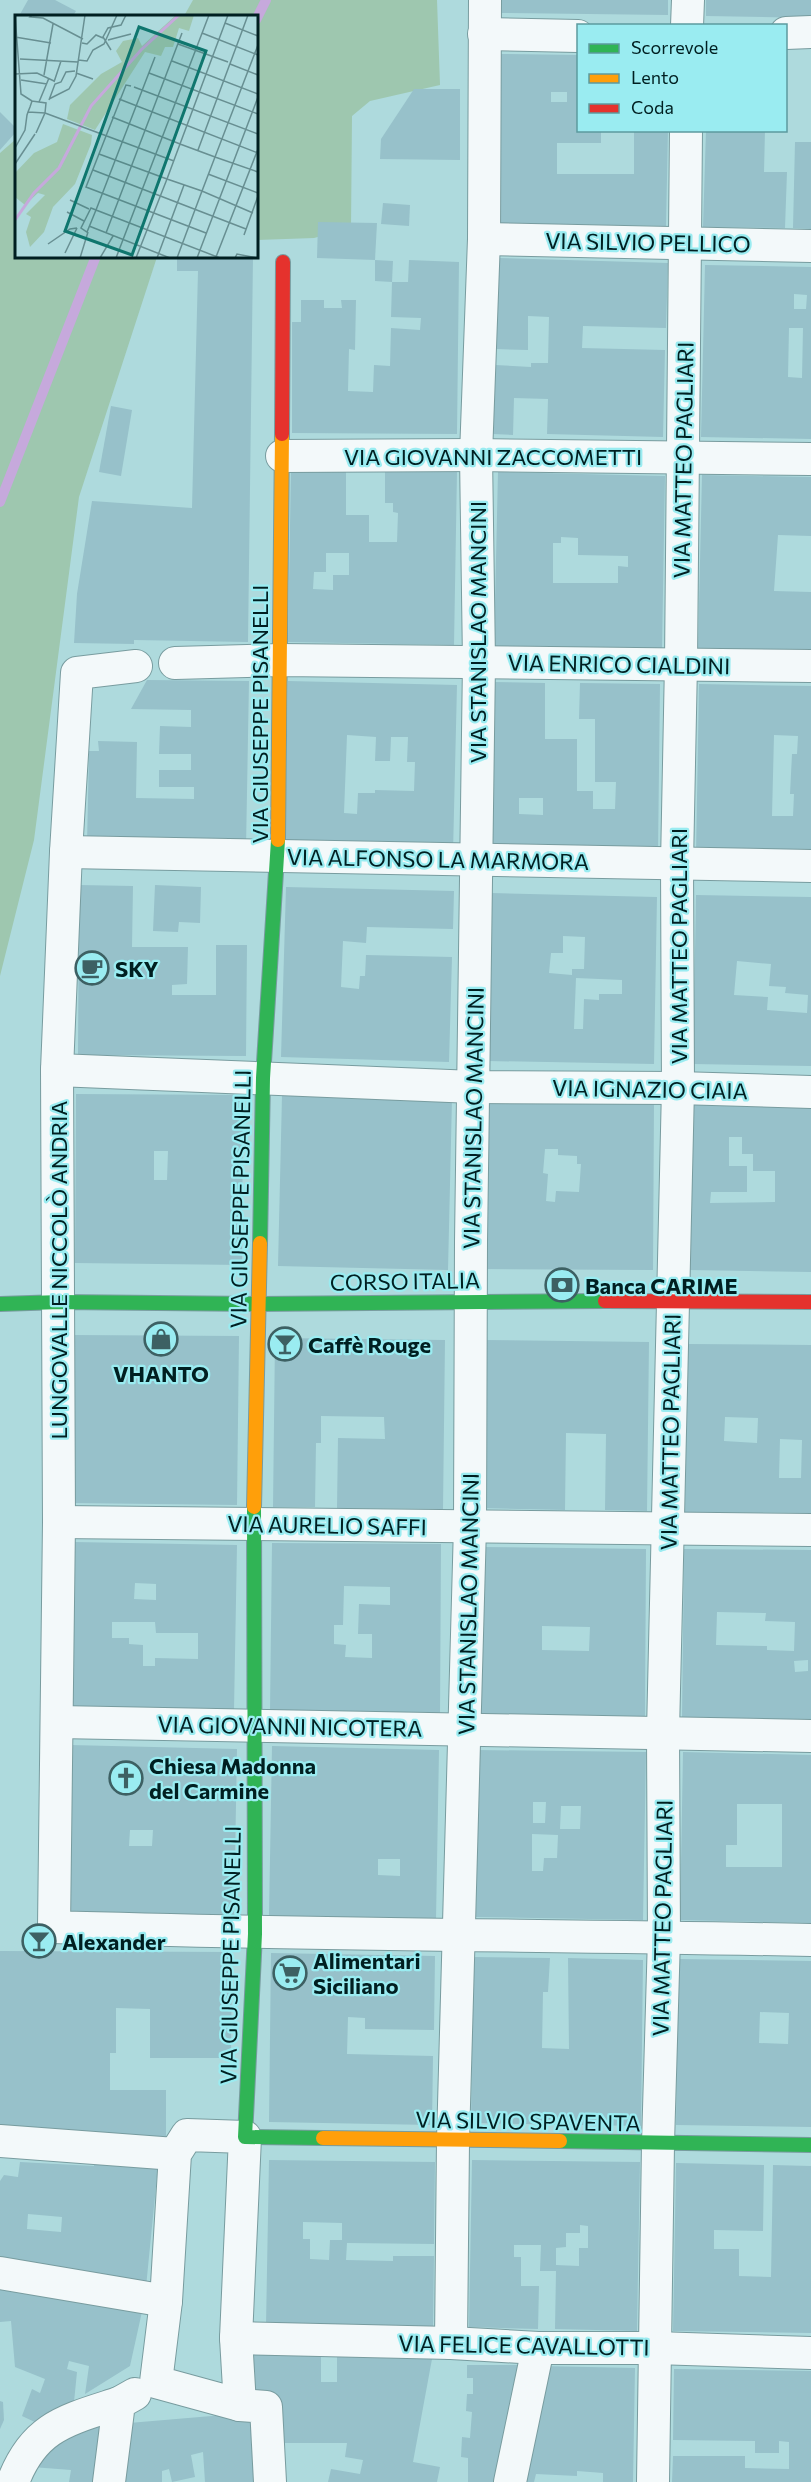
<svg xmlns="http://www.w3.org/2000/svg" width="811" height="2482" font-family="Commissioner,sans-serif">
<style>
.green{fill:#9ec7af}
.lines{fill:none;stroke-linecap:round;stroke-linejoin:round}
.stream{stroke:#c6a9dc;stroke-width:10}
.building{fill:#97c1ca;fill-rule:evenodd}
.street-casing{stroke:#789c9f;stroke-width:34}
.fast-casing{stroke:#789c9f;stroke-width:16}
.slow-casing{stroke:#789c9f;stroke-width:16}
.jam-casing{stroke:#789c9f;stroke-width:16}
.street{stroke:#f3f9fa;stroke-width:32}
.fast{stroke:#30b455;stroke-width:14}
.slow{stroke:#ff9f0a;stroke-width:14}
.jam{stroke:#e5322d;stroke-width:14}
.labels{text-anchor:middle;dominant-baseline:central;stroke-width:4.5;stroke-linejoin:round;paint-order:stroke}
.street-label{font-size:22px;fill:#001f21;stroke:#9aecf1}
.poi-label{font-size:22px;font-weight:bold;fill:#001f21;stroke:#9aecf1;text-anchor:start}
.inset-river{fill:none;stroke:#c6a9dc;stroke-width:3}
.inset-road{fill:none;stroke:#688f92;stroke-width:1.5}
.view{fill:#0f766e;fill-opacity:0.15;stroke:#0f766e;stroke-width:3}
.inset-edge{fill:none;stroke:#001f21;stroke-width:3}
</style>
<rect width="100%" height="100%" fill="#aedadd"/>
<g class="green">
<polygon points="193,0 437,0 440,85 370,101 352,116 351,228 314,238 257,240 256,16 184,16"/>
<polygon points="16,139 16,256 157,257 79,497 34,840 0,976 0,153"/>
</g>
<g class="lines">
<g class="stream">
<polyline points="256,20 266,0"/>
<polyline points="0,502 96,256"/>
</g>
</g>
<g class="building">
<polygon points="28,0 55,0 76,11 73,16 19,16"/>
<polygon points="500,0 668,0 668,15 500,13"/>
<polygon points="706,0 811,0 811,18 706,16"/>
<path d="M501 54 578 55V130H601V143H557V174H634V130H668L666 226 498 223ZM551 92H567V102H551Z"/>
<polygon points="414,89 460,89 460,160 380,159 381,139"/>
<polygon points="0,112 16,128 16,132 0,150"/>
<polygon points="706,130 765,130 764,172 787,172 785,228 703,227"/>
<polygon points="795,142 811,142 811,229 793,228"/>
<polygon points="383,203 410,205 409,226 381,224"/>
<polygon points="318,222 377,223 375,260 317,258"/>
<polygon points="198,256 253,256 248,642 134,640 134,644 74,643 77,594 92,501 192,508 198,271 177,271 177,257"/>
<polygon points="498,258 668,263 666,328 583,326 582,348 665,350 663,437 547,434 548,399 514,398 513,435 493,434 495,365 531,367 531,363 548,363 549,317 528,316 528,350 496,349"/>
<polygon points="375,260 393,261 392,282 375,281"/>
<polygon points="409,260 459,262 457,434 292,433 292,322 301,322 301,300 324,300 324,308 342,308 341,300 356,300 355,350 349,349 348,391 373,392 374,365 390,366 391,328 420,330 421,318 391,317 392,282 408,282"/>
<path d="M705 265 811 267V439L701 437ZM794 294 807 295 806 309H794ZM789 328H803L802 378 788 377Z"/>
<polygon points="111,406 132,410 121,476 99,472"/>
<path d="M291 468 346 469V515H369V542H397L398 513 393 512V503H385V470L457 471 454 645 288 642ZM326 553H349V575H333V590L313 589 314 572H326Z"/>
<path d="M498 472 665 476 662 650 494 646ZM561 537 578 538V555L628 556V567L618 566V583H553V543H561Z"/>
<polygon points="702,475 811,477 811,536 778,535 774,591 811,592 811,651 698,649"/>
<polygon points="147,680 249,681 246,848 87,844 89,751 99,751 98,741 137,742 136,798 194,799 194,787 159,787 159,770 191,770 191,754 159,754 160,726 191,727 191,710 131,709"/>
<path d="M288 681 457 685 453 853 285 849ZM347 735 376 737 375 761H390L391 737H408L407 762H415L414 791 375 790V793H358L357 814 344 813Z"/>
<path d="M494 682 545 683V739H577V791H593V809H615L616 782H595V719H579L580 683 660 684 658 853 491 851ZM519 798H543V815L519 814Z"/>
<path d="M699 684 811 686V856L696 854ZM774 735 798 736 797 754H792L790 794H794L793 816H772Z"/>
<polygon points="79,885 133,886 132,947 188,947 187,984 172,985 172,995 216,995 216,945 247,945 246,1056 78,1055"/>
<polygon points="155,885 201,887 200,923 179,922 178,932 153,931"/>
<polygon points="286,887 454,891 453,929 367,927 366,943 343,941 341,987 359,989 360,976 365,976 366,955 452,957 449,1062 281,1057"/>
<path d="M491 893 657 897 654 1064 488 1061ZM563 936 585 937 584 969H572V975L549 973 551 953H563ZM576 978 622 980V994H599V1000L584 999 583 1029H574Z"/>
<path d="M696 895 811 897V1066L693 1064ZM737 961 771 964 769 986 786 987 785 993 808 995 807 1013 767 1010 768 997 734 995Z"/>
<path d="M76 1094 243 1095 242 1265 75 1263ZM154 1151H168L167 1180H154Z"/>
<polygon points="282,1095 452,1098 448,1270 278,1266"/>
<path d="M483 1100 654 1102 653 1270 482 1269ZM545 1149H558V1155L577 1156V1164H581L579 1192 556 1191 555 1202 546 1201 548 1174 543 1173Z"/>
<path d="M692 1103 811 1105V1272L689 1270ZM729 1137H742V1154H753V1171H775V1202L710 1203 711 1192H747V1166H729Z"/>
<polygon points="73,1335 239,1336 237,1505 71,1503"/>
<polygon points="275,1338 445,1340 443,1509 337,1508 338,1438 385,1439 384,1417 321,1416 321,1443 316,1443 315,1507 273,1507"/>
<polygon points="483,1340 649,1342 647,1511 605,1510 606,1434 566,1433 565,1510 481,1508"/>
<path d="M687 1344 811 1345V1513L685 1512ZM725 1417 758 1418 757 1443 724 1441ZM780 1439 802 1440 801 1478H779Z"/>
<path d="M74 1542 237 1545 234 1710 71 1707ZM135 1583 156 1584V1600L134 1599ZM112 1622H155L156 1633H198V1659L155 1658V1666H143V1645L129 1644V1638H112Z"/>
<path d="M272 1543 441 1544 440 1714 270 1712ZM344 1586 390 1587V1605L359 1604 358 1634H372V1658L345 1657 346 1645 334 1644V1625H343Z"/>
<path d="M480 1547 646 1549 645 1716 479 1715ZM542 1626 590 1627 589 1651 542 1650Z"/>
<path d="M684 1549 811 1550V1720L682 1718ZM717 1612 766 1613 765 1621 795 1622 794 1651 767 1650V1646L716 1645ZM808 1660V1671L795 1672 794 1661Z"/>
<path d="M70 1745 237 1749 234 1915 67 1912ZM130 1830H153L152 1846H129Z"/>
<path d="M272 1746 439 1750 436 1920 269 1916ZM378 1859H400V1876L378 1875Z"/>
<path d="M478 1750 646 1752 643 1920 476 1917ZM533 1802H546L545 1823H533ZM561 1806H581L580 1829H560ZM532 1834 558 1835 557 1858H544L543 1871H532Z"/>
<path d="M683 1752 811 1755V1923L680 1920ZM737 1804H782V1867H726V1845H737Z"/>
<polygon points="0,1951 232,1952 231,2058 150,2058 150,2009 116,2008 116,2053 110,2053 110,2090 166,2090 166,2142 0,2136"/>
<polygon points="271,1953 435,1956 434,2030 365,2029 365,2018 348,2017 347,2054 433,2056 432,2125 269,2122"/>
<polygon points="473,1957 550,1958 548,1992 543,1992 542,2048 569,2049 568,1958 643,1960 641,2126 471,2123"/>
<path d="M678 1959 811 1961V2127L676 2125ZM760 2012 789 2013 788 2044 759 2043Z"/>
<path d="M269 2160 435 2162 434 2244 347 2243 346 2260 393 2261V2256H434L433 2328 266 2326ZM303 2222 342 2223V2240H330L329 2260 310 2259V2239H303Z"/>
<path d="M472 2160 640 2162 637 2331 555 2329 556 2271H540L541 2245H514V2257H521V2286H539L538 2329 469 2327ZM580 2225 588 2226V2248H579V2266L556 2265V2248L566 2247V2233H580Z"/>
<path d="M20 2162 94 2166V2162L158 2166 146 2287 0 2267V2181L4 2175 18 2177ZM28 2214 62 2217 61 2232 27 2229Z"/>
<polygon points="676,2163 764,2165 763,2231 714,2230 714,2249 739,2249 739,2276 771,2277 773,2165 811,2166 811,2333 673,2331"/>
<polygon points="0,2282 145,2298 130,2366 85,2394 89,2366 69,2361 67,2369 77,2372 74,2402 39,2424 22,2416 32,2389 40,2393 45,2379 15,2367 11,2321 0,2322"/>
<polygon points="250,2353 321,2354 321,2382 337,2382 337,2357 432,2359 413,2462 440,2467 437,2482 328,2482 331,2469 360,2474 363,2460 345,2457 347,2443 275,2443 253,2400"/>
<polygon points="467,2365 521,2365 495,2482 468,2482 468,2458 461,2457 462,2437 470,2438 472,2412 466,2411 467,2394 473,2394 473,2378 467,2378"/>
<polygon points="541,2366 635,2368 633,2482 603,2482 603,2473 577,2471 577,2476 536,2474 534,2482 518,2482"/>
<polygon points="674,2369 811,2371 811,2482 672,2482 673,2456 745,2456 745,2468 789,2469 789,2442 779,2441 779,2453 755,2453 755,2441 673,2440"/>
<polygon points="0,2401 3,2402 4,2420 0,2429"/>
<polygon points="247,2413 257,2419 254,2482 205,2482 203,2452 191,2455 195,2477 172,2482 169,2469 162,2471 162,2482 120,2482 129,2423"/>
<polygon points="80,2426 102,2427 95,2482 69,2482 71,2470 32,2467 45,2444"/>
</g>
<g class="lines">
<g class="street-casing">
<g id="street">
<polyline points="687,26 688,0"/>
<polyline points="786,33 811,32"/>
<polyline points="484,34 578,36"/>
<polyline points="484,239 811,246"/>
<polyline points="282,456 476,455 811,459"/>
<polyline points="175,663 280,660 811,666"/>
<path d="M136 666 77 673 66 852 57 1070 59 1522 54 1927C306 1935 559 1935 811 1940"/>
<polyline points="66,852 811,866"/>
<polyline points="57,1070 474,1087 678,1088 811,1092"/>
<polyline points="59,1522 811,1530"/>
<polyline points="58,1722 811,1736"/>
<polygon points="187,2135 245,2137 236,2338 240,2405 156,2382 166,2301 175,2154"/>
<polyline points="0,2141 175,2154"/>
<polyline points="0,2273 166,2301"/>
<polyline points="236,2338 451,2343 538,2348 655,2348 811,2353"/>
<polyline points="451,2343 453,2141 470,1526 471,1242 479,662 476,455 484,239 485,0"/>
<polyline points="240,2405 266,2407 270,2482"/>
<path d="M13 2482C34 2426 67 2420 119 2403"/>
<polyline points="109,2482 119,2403 135,2394"/>
<polyline points="510,2482 538,2348"/>
<polyline points="653,2482 658,2144 664,1937 663,1732 678,1088 677,864 681,663 686,130"/>
</g>
</g>
<g class="fast-casing">
<g id="fast">
<polyline points="260,1243 263,1078 278,840"/>
<polyline points="0,1304 60,1302 258,1304 605,1301"/>
<polyline points="254,1507 255,1934 245,2137 323,2138"/>
<polyline points="560,2141 811,2145"/>
</g>
</g>
<g class="slow-casing">
<g id="slow">
<polyline points="278,840 282,434"/>
<polyline points="254,1507 260,1243"/>
<polyline points="323,2138 560,2141"/>
</g>
</g>
<g class="jam-casing">
<g id="jam">
<polyline points="282,434 283,262"/>
<polyline points="605,1301 811,1302"/>
</g>
</g>
<use href="#street" class="street"/>
<use href="#fast" class="fast"/>
<use href="#slow" class="slow"/>
<use href="#jam" class="jam"/>
</g>
<defs>
<g id="cafe-ring" transform="scale(1.725)"><circle r="9.5" fill="#9aecf1" stroke="#3d6063" stroke-width="1.5"/><path d="M-5.5-4.5H6V0H3Q3 3.5 0 3.5H-2.5Q-5.5 3.5-5.5 0ZM3-3.2v2h1.7v-2ZM-6 4.5H4V6H-6Z" fill="#3d6063"/></g>
<g id="bank-ring" transform="scale(1.725)"><circle r="9.5" fill="#9aecf1" stroke="#3d6063" stroke-width="1.5"/><path d="M-6-4H6V4H-6ZM0-2.3a2.3 2.3 0 1 0 0 4.6a2.3 2.3 0 1 0 0-4.6Z" fill="#3d6063"/></g>
<g id="shop-ring" transform="scale(1.725)"><circle r="9.5" fill="#9aecf1" stroke="#3d6063" stroke-width="1.5"/><path d="M-5-2.5h2.3a2.7 3.5 0 0 1 5.4 0H5L5.5 6h-11ZM-1.5-2.5h3a1.5 2.3 0 0 0-3 0Z" fill="#3d6063"/></g>
<g id="bar-ring" transform="scale(1.725)"><circle r="9.5" fill="#9aecf1" stroke="#3d6063" stroke-width="1.5"/><path d="M-6-5H6L.8 .8V4.5H3.5V6h-7V4.5H-.8V.8Z" fill="#3d6063"/></g>
<g id="church-ring" transform="scale(1.725)"><circle r="9.5" fill="#9aecf1" stroke="#3d6063" stroke-width="1.5"/><path d="M-1.2-6h2.4v3.5h3.3v2.4h-3.3V6h-2.4V-.1h-3.3v-2.4h3.3Z" fill="#3d6063"/></g>
<g id="supermarket-ring" transform="scale(1.725)"><circle r="9.5" fill="#9aecf1" stroke="#3d6063" stroke-width="1.5"/><path d="M-6-5.5h2.5l.6 2H6L4.5 2H-2.5L-4.4-4H-6ZM-1.5 3.2a1.3 1.3 0 1 0 .1 0ZM3 3.2a1.3 1.3 0 1 0 .1 0Z" fill="#3d6063"/></g>
</defs>
<g fill-rule="evenodd">
<use href="#cafe-ring" x="92" y="968"/>
<use href="#bank-ring" x="562" y="1285"/>
<use href="#shop-ring" x="161" y="1339"/>
<use href="#bar-ring" x="285" y="1344"/>
<use href="#church-ring" x="126" y="1778"/>
<use href="#bar-ring" x="39" y="1941"/>
<use href="#supermarket-ring" x="290" y="1973"/>
</g>
<g class="labels">
<g class="street-label">
<text transform="translate(648 242) rotate(1)">VIA SILVIO PELLICO</text>
<text x="493" y="456">VIA GIOVANNI ZACCOMETTI</text>
<text transform="translate(683 460) rotate(-89)">VIA MATTEO PAGLIARI</text>
<text transform="translate(477 632) rotate(-90)">VIA STANISLAO MANCINI</text>
<text transform="translate(619 664) rotate(1)">VIA ENRICO CIALDINI</text>
<text transform="translate(259 714) rotate(-90)">VIA GIUSEPPE PISANELLI</text>
<text transform="translate(438 859) rotate(1)">VIA ALFONSO LA MARMORA</text>
<text transform="translate(678 946) rotate(-90)">VIA MATTEO PAGLIARI</text>
<text transform="translate(650 1089) rotate(1)">VIA IGNAZIO CIAIA</text>
<text transform="translate(473 1118) rotate(-89)">VIA STANISLAO MANCINI</text>
<text transform="translate(240 1199) rotate(-89)">VIA GIUSEPPE PISANELLI</text>
<text transform="translate(58 1270) rotate(-90)">LUNGOVALLE NICCOLÒ ANDRIA</text>
<text transform="translate(405 1281) rotate(-1)">CORSO ITALIA</text>
<text transform="translate(670 1432) rotate(-89)">VIA MATTEO PAGLIARI</text>
<text transform="translate(327 1525) rotate(1)">VIA AURELIO SAFFI</text>
<text transform="translate(468 1604) rotate(-89)">VIA STANISLAO MANCINI</text>
<text transform="translate(290 1726) rotate(1)">VIA GIOVANNI NICOTERA</text>
<text transform="translate(662 1918) rotate(-89)">VIA MATTEO PAGLIARI</text>
<text transform="translate(230 1955) rotate(-89)">VIA GIUSEPPE PISANELLI</text>
<text transform="translate(528 2121) rotate(1)">VIA SILVIO SPAVENTA</text>
<text transform="translate(524 2345) rotate(1)">VIA FELICE CAVALLOTTI</text>
</g>
<g class="poi-label">
<text x="115" y="968">SKY</text>
<text x="585" y="1285">Banca CARIME</text>
<text x="308" y="1344">Caffè Rouge</text>
<text x="161" y="1373" text-anchor="middle">VHANTO</text>
<text x="149" y="1765">Chiesa Madonna<tspan x="149" dy="25">del Carmine</tspan></text>
<text x="62" y="1941">Alexander</text>
<text x="313" y="1960">Alimentari<tspan x="313" dy="25">Siciliano</tspan></text>
</g>
</g>
<g transform="translate(15 15)">
<rect width="243" height="243" fill="#aedadd"/>
<path d="M161 0H179L174 16 164 13 158 32H150L146 41 130 37 80 115 52 104 55 90 86 59 107 47 101 36 108 26 123 23 127 31ZM48 109 77 120 76 129 60 169 38 192 29 217 15 232 11 217 16 202 11 199 30 180 23 178 10 190 0 182V158L19 138 42 127Z" fill="#9ec7af"/>
<path class="inset-river" d="M0 205 19 178 44 153 76 91 126 35 164 0"/>
<path class="inset-road" d="M0 0 6 79 17 86M17 0 15 2 28 3 68 24M210 8 243 21M187 18 243 40M0 22 36 28M93 25 116 19M67 28 72 29 81 20 88 23M163 29 213 47M243 30 200 142 243 157M96 35 88 22 93 13 106 10 111 0M140 42 81 195 205 243M5 44 63 47M63 45 72 46 78 35 89 29 102 0M157 46 243 79M215 49 243 60M61 58 78 64M134 58 243 99M0 59 22 58 39 66M29 60 38 9M6 65 32 69M39 67 46 46M116 71 111 70 71 172 191 218M119 72 243 119M34 84 54 74 61 61 70 0M104 84 243 138M34 85 40 69 46 67 51 57 60 56M24 87 34 63M97 102 165 129 213 0M21 118 30 98 159 146M165 129 200 142 187 176 152 164ZM0 133 10 115 12 100 13 97 15 92 17 86 31 88 30 98 13 97M183 135 233 0M84 139 152 164 121 243M0 149 20 119M78 155 231 214M193 159 243 178M55 185 74 194M76 193 81 195 72 217 66 213ZM52 197 69 206M74 211 155 243M91 218 167 18M229 220 243 181M33 229 55 214 62 213M50 238 62 213M201 242 243 134M65 243 73 217M85 243 98 221M101 243 194 0M142 243 169 170M162 243 187 176 238 198M182 243 243 82M220 243 222 239 242 243"/>
<path class="view" d="M124 12 191 36 117 240 50 216Z"/>
<rect width="243" height="243" class="inset-edge"/>
</g>
<rect x="577" y="24" width="210" height="108" fill="#9aecf1" stroke="#5c9a9e" stroke-width="1.5"/>
<rect x="589" y="44" width="30" height="9" fill="#30b455" stroke="#5c9a9e" stroke-width="1.5"/>
<text x="631" y="54" font-size="18" fill="#001f21">Scorrevole</text>
<rect x="589" y="74" width="30" height="9" fill="#ff9f0a" stroke="#5c9a9e" stroke-width="1.5"/>
<text x="631" y="84" font-size="18" fill="#001f21">Lento</text>
<rect x="589" y="104" width="30" height="9" fill="#e5322d" stroke="#5c9a9e" stroke-width="1.5"/>
<text x="631" y="114" font-size="18" fill="#001f21">Coda</text>
</svg>
